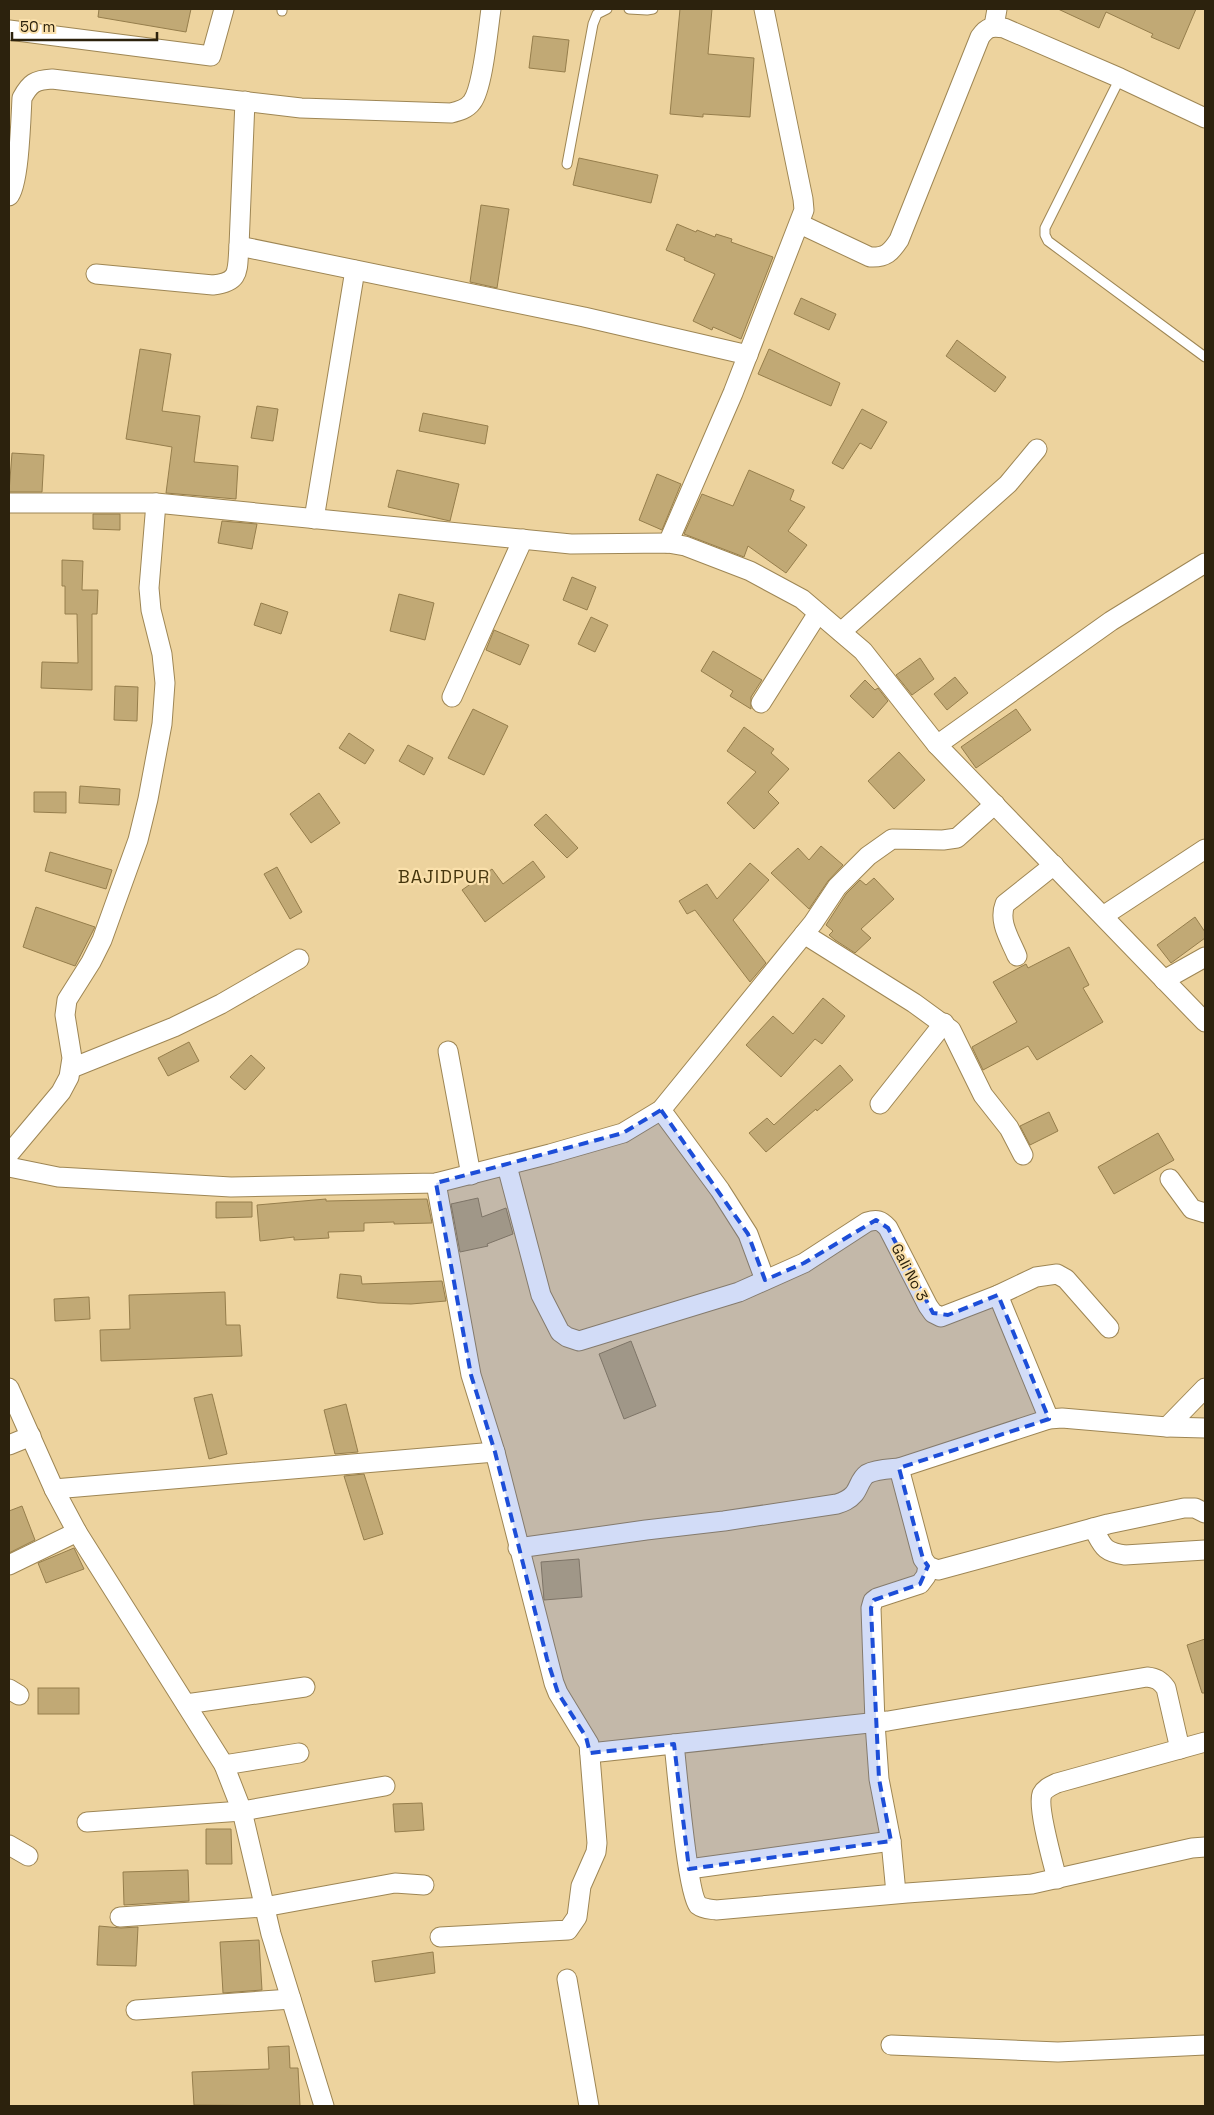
<svg xmlns="http://www.w3.org/2000/svg" width="1214" height="2115" font-family="'Space Grotesk',sans-serif">
<style>
.building{fill:#c1a975;stroke:#967e4c}
.lines{fill:none;stroke-linecap:round;stroke-linejoin:round}
.service-casing{stroke:#9e8654;stroke-width:11}
.minor-casing{stroke:#9e8654;stroke-width:21}
.service{stroke:#fff;stroke-width:9}
.minor{stroke:#fff;stroke-width:19}
.marked{fill:#1d4ed8;fill-opacity:0.2;stroke:#1d4ed8;stroke-width:4;stroke-dasharray:10 6;stroke-linejoin:round}
.labels{text-anchor:middle;dominant-baseline:central;stroke-width:4.5;stroke-linejoin:round;paint-order:stroke}
.street-label{font-size:15px;fill:#2c220d;stroke:#fae0ab}
.quarter-label{font-size:18px;letter-spacing:1px;fill:#46360e;stroke:#fae0ab}
</style>
<rect width="100%" height="100%" fill="#edd39e"/>
<g class="building">
<polygon points="99,9 191,9 186,32 98,17"/>
<polygon points="680,9 712,9 708,54 754,58 750,117 703,114 703,117 670,114"/>
<polygon points="1058,9 1196,9 1179,49 1151,37 1153,34 1106,12 1099,28"/>
<polygon points="533,36 569,40 565,72 529,68"/>
<polygon points="579,158 658,175 651,203 573,185"/>
<polygon points="481,205 509,209 497,288 470,282"/>
<polygon points="677,224 696,232 697,230 715,237 716,234 732,239 731,242 773,257 741,339 713,327 712,330 693,321 715,274 684,260 685,258 666,250"/>
<polygon points="801,298 836,314 829,330 794,314"/>
<polygon points="957,340 1006,377 995,392 946,356"/>
<polygon points="140,349 171,354 162,411 200,416 194,462 238,466 236,499 166,493 172,447 126,439"/>
<polygon points="769,349 840,383 831,406 758,374"/>
<polygon points="257,406 278,409 273,441 251,438"/>
<polygon points="862,409 887,422 871,449 860,443 843,469 832,463"/>
<polygon points="423,413 488,426 485,444 419,431"/>
<polygon points="12,453 44,455 42,492 9,492"/>
<polygon points="397,470 459,484 450,521 388,507"/>
<polygon points="749,470 794,490 790,500 805,507 788,531 807,545 786,573 748,546 744,557 684,534 702,494 733,506"/>
<polygon points="657,474 681,484 662,530 639,520"/>
<polygon points="93,514 120,514 120,530 93,529"/>
<polygon points="222,521 257,524 252,549 218,543"/>
<polygon points="62,560 83,561 82,590 98,590 97,614 92,614 92,690 41,688 42,662 78,663 77,614 65,614 65,586 62,586"/>
<polygon points="572,577 596,587 587,610 563,600"/>
<polygon points="399,594 434,603 425,640 390,631"/>
<polygon points="261,603 288,612 281,634 254,625"/>
<polygon points="591,617 608,625 595,652 578,644"/>
<polygon points="494,630 529,645 520,665 486,650"/>
<polygon points="713,651 762,680 751,697 751,709 730,696 733,691 701,671"/>
<polygon points="920,658 934,679 912,695 896,675"/>
<polygon points="955,677 968,693 947,710 934,694"/>
<polygon points="865,680 875,690 878,688 888,701 873,718 850,696"/>
<polygon points="115,686 138,687 137,721 114,720"/>
<polygon points="473,709 508,726 484,775 448,758"/>
<polygon points="1016,709 1031,730 976,768 961,747"/>
<polygon points="744,727 774,749 771,753 789,769 768,792 779,803 754,829 727,803 756,772 727,751"/>
<polygon points="349,733 374,750 365,764 339,748"/>
<polygon points="408,745 433,758 424,775 399,761"/>
<polygon points="899,752 925,780 894,809 868,781"/>
<polygon points="80,786 120,789 119,805 79,803"/>
<polygon points="34,792 66,792 66,813 34,812"/>
<polygon points="319,793 340,823 311,843 290,814"/>
<polygon points="546,814 578,848 567,858 534,825"/>
<polygon points="821,846 843,865 828,881 809,909 771,873 798,848 809,860"/>
<polygon points="50,852 112,870 106,889 45,871"/>
<polygon points="533,861 545,877 485,922 462,890 492,869 503,884"/>
<polygon points="750,863 769,880 733,920 766,963 750,982 695,910 687,914 679,901 707,884 717,899"/>
<polygon points="277,867 302,912 290,919 264,874"/>
<polygon points="874,878 894,899 861,929 871,938 855,953 835,940 829,935 833,931 826,925 846,894 860,880 866,885"/>
<polygon points="36,907 95,927 75,966 23,947"/>
<polygon points="1195,917 1205,932 1205,938 1171,963 1157,945"/>
<polygon points="1069,947 1089,985 1083,988 1103,1022 1037,1060 1028,1046 983,1070 972,1047 1017,1022 993,982 1026,964 1028,968"/>
<polygon points="823,998 845,1016 822,1044 815,1039 781,1077 746,1045 773,1016 793,1034"/>
<polygon points="189,1042 199,1061 168,1076 158,1058"/>
<polygon points="251,1055 265,1068 245,1090 230,1077"/>
<polygon points="840,1065 853,1080 817,1111 816,1109 766,1152 749,1133 767,1118 774,1125"/>
<polygon points="1049,1112 1058,1131 1030,1145 1020,1126"/>
<polygon points="1158,1133 1174,1160 1114,1194 1098,1167"/>
<polygon points="478,1198 482,1217 506,1208 513,1234 487,1244 488,1246 460,1252 451,1204"/>
<polygon points="326,1199 326,1201 427,1199 432,1223 394,1224 394,1222 364,1223 364,1231 328,1232 329,1238 294,1240 294,1237 260,1241 257,1205"/>
<polygon points="216,1202 252,1202 252,1217 216,1218"/>
<polygon points="340,1274 361,1276 362,1284 442,1281 446,1301 411,1304 378,1303 337,1298"/>
<polygon points="225,1292 226,1325 240,1325 242,1356 101,1361 100,1330 130,1329 129,1295"/>
<polygon points="89,1297 90,1319 55,1321 54,1299"/>
<polygon points="631,1341 656,1406 624,1419 599,1354"/>
<polygon points="212,1394 227,1454 209,1459 194,1398"/>
<polygon points="346,1404 358,1452 335,1454 324,1410"/>
<polygon points="364,1474 383,1534 364,1540 344,1476"/>
<polygon points="22,1506 35,1540 9,1553 9,1511"/>
<polygon points="74,1548 84,1569 46,1583 38,1563"/>
<polygon points="579,1559 582,1597 544,1600 541,1562"/>
<polygon points="1205,1639 1205,1693 1202,1693 1187,1645"/>
<rect x="38" y="1688" width="41" height="26"/>
<polygon points="422,1803 424,1830 395,1832 393,1804"/>
<polygon points="206,1829 231,1829 232,1864 206,1864"/>
<polygon points="188,1870 189,1901 124,1905 123,1872"/>
<polygon points="99,1926 121,1928 138,1927 136,1966 97,1965"/>
<polygon points="259,1940 262,1990 223,1993 220,1942"/>
<polygon points="433,1952 435,1973 375,1982 372,1961"/>
<polygon points="289,2046 290,2068 298,2068 300,2106 194,2105 192,2072 269,2069 268,2047"/>
</g>
<g class="lines">
<g class="service-casing">
<g id="service">
<polyline points="629,9 647,10 653,9"/>
<polyline points="282,11 282,9"/>
<polyline points="1120,78 1045,228 1045,235 1048,241 1205,357"/>
<polyline points="567,164 593,24 597,14 607,9"/>
</g>
</g>
<g class="minor-casing">
<g id="minor">
<polyline points="994,26 997,9"/>
<polyline points="9,30 211,56 224,9"/>
<path d="M9 196C19 187 21 116 22 98 30 83 35 80 52 79L301 108 451 113C459 111 467 109 472 102 483 88 488 29 491 9"/>
<path d="M800 224 870 257C886 258 891 252 899 240L980 37C987 27 992 26 1004 28L1120 78 1205 118"/>
<polyline points="239,246 584,317 748,355"/>
<path d="M96 274 213 285C241 282 237 270 239 246L245 101"/>
<polyline points="9,503 156,503 571,544 668,543 685,546 750,571 802,599 863,651 937,745 1205,1022"/>
<polyline points="314,519 355,270"/>
<polyline points="668,543 733,393 804,210 803,199 764,9"/>
<polyline points="841,632 1008,484 1037,449"/>
<polyline points="452,697 523,539"/>
<polyline points="761,703 818,613"/>
<polyline points="937,745 1111,621 1205,563"/>
<polyline points="1103,916 1205,849"/>
<polyline points="804,934 914,1003 951,1030 983,1095 1009,1128 1023,1155"/>
<path d="M1017 956C1010 939 998 922 1005 904L1054 865"/>
<polyline points="1164,980 1205,957"/>
<polyline points="448,1051 471,1175"/>
<polyline points="72,1068 174,1027 221,1004 299,959"/>
<polyline points="880,1104 944,1023"/>
<polyline points="661,1110 720,1190 748,1234 765,1280"/>
<polyline points="9,1154 61,1092 69,1077 72,1058 65,1015 67,1000 91,962 102,940 138,840 148,799 162,724 165,683 162,654 151,610 149,588 156,503"/>
<path d="M507 1166 541 1295 560 1332 567 1337 579 1341 739 1292 804 1263 867 1222C877 1219 881 1220 888 1228L928 1306 933 1313 941 1317 998 1295 1036 1277 1057 1274 1066 1279 1109 1328"/>
<polyline points="9,1167 58,1177 231,1187 436,1183 550,1154 623,1133 661,1110 813,923 837,887 868,856 892,839 943,840 957,838 995,804"/>
<polyline points="1170,1179 1192,1209 1205,1213"/>
<polyline points="436,1183 471,1375 495,1452"/>
<polyline points="998,1295 1049,1419"/>
<polyline points="9,1388 54,1489 77,1532 224,1765 242,1811 271,1934 324,2106"/>
<polyline points="1167,1427 1205,1388"/>
<polyline points="9,1445 31,1436"/>
<polyline points="899,1468 923,1559 928,1566 938,1570 1108,1524 1184,1508 1195,1508 1205,1513"/>
<polyline points="54,1489 495,1452 554,1683 558,1693 589,1744 597,1843 596,1852 581,1886 577,1917 568,1930 440,1937"/>
<path d="M1093 1528C1103 1546 1103 1552 1125 1555L1205 1550"/>
<path d="M518 1548 646 1530 724 1521 837 1504C843 1502 849 1500 854 1494 859 1488 860 1479 867 1474 876 1469 889 1469 899 1468L1049 1419 1062 1418 1167 1427 1205 1428"/>
<polyline points="9,1565 77,1532"/>
<polyline points="9,1689 19,1695"/>
<polyline points="186,1704 305,1687"/>
<path d="M674 1744C677 1769 687 1892 698 1905 703 1909 710 1909 716 1910L907 1893 1032 1884 1192 1848 1205 1847"/>
<path d="M590 1753 888 1721 1147 1677C1156 1678 1160 1680 1166 1688L1180 1749"/>
<polyline points="224,1765 299,1753"/>
<polyline points="87,1822 242,1811 385,1786"/>
<polyline points="9,1845 28,1856"/>
<polyline points="689,1869 891,1841"/>
<path d="M1057 1879C1053 1863 1037 1807 1042 1794 1045 1788 1051 1786 1057 1783L1205 1742"/>
<polyline points="896,1893 891,1841 879,1779 875,1723 871,1608 873,1601 877,1598 920,1584 926,1576 928,1566"/>
<polyline points="120,1917 264,1907 395,1883 424,1885"/>
<polyline points="567,1979 589,2106"/>
<polyline points="136,2010 291,1999"/>
<polyline points="891,2045 1058,2052 1205,2045"/>
</g>
</g>
<use href="#service" class="service"/>
<use href="#minor" class="minor"/>
</g>
<path class="marked" d="M661 1110 748 1234 765 1280 804 1263 876 1220 888 1228 933 1313 948 1315 998 1295 1049 1419 899 1468 923 1559 928 1566 920 1584 874 1600 871 1608 879 1779 891 1841 689 1869 674 1744 590 1753 586 1737 558 1693 547 1659 495 1452 471 1375 436 1183 623 1133Z"/>
<g class="labels">
<g class="street-label">
<text transform="translate(910 1272) rotate(63)">Gali No 3</text>
</g>
<g class="quarter-label">
<text x="444" y="876">BAJIDPUR</text>
</g>
</g>
<rect width="1214" height="2115" fill="none" stroke="#2c220d" stroke-width="20"/>
<path d="M12 32v8h145v-8" fill="none" stroke="#2c220d" stroke-width="2.5"/>
<text x="20" y="32" font-size="15" fill="#2c220d" stroke="#fae0ab" stroke-width="4" paint-order="stroke">50 m</text>
</svg>
